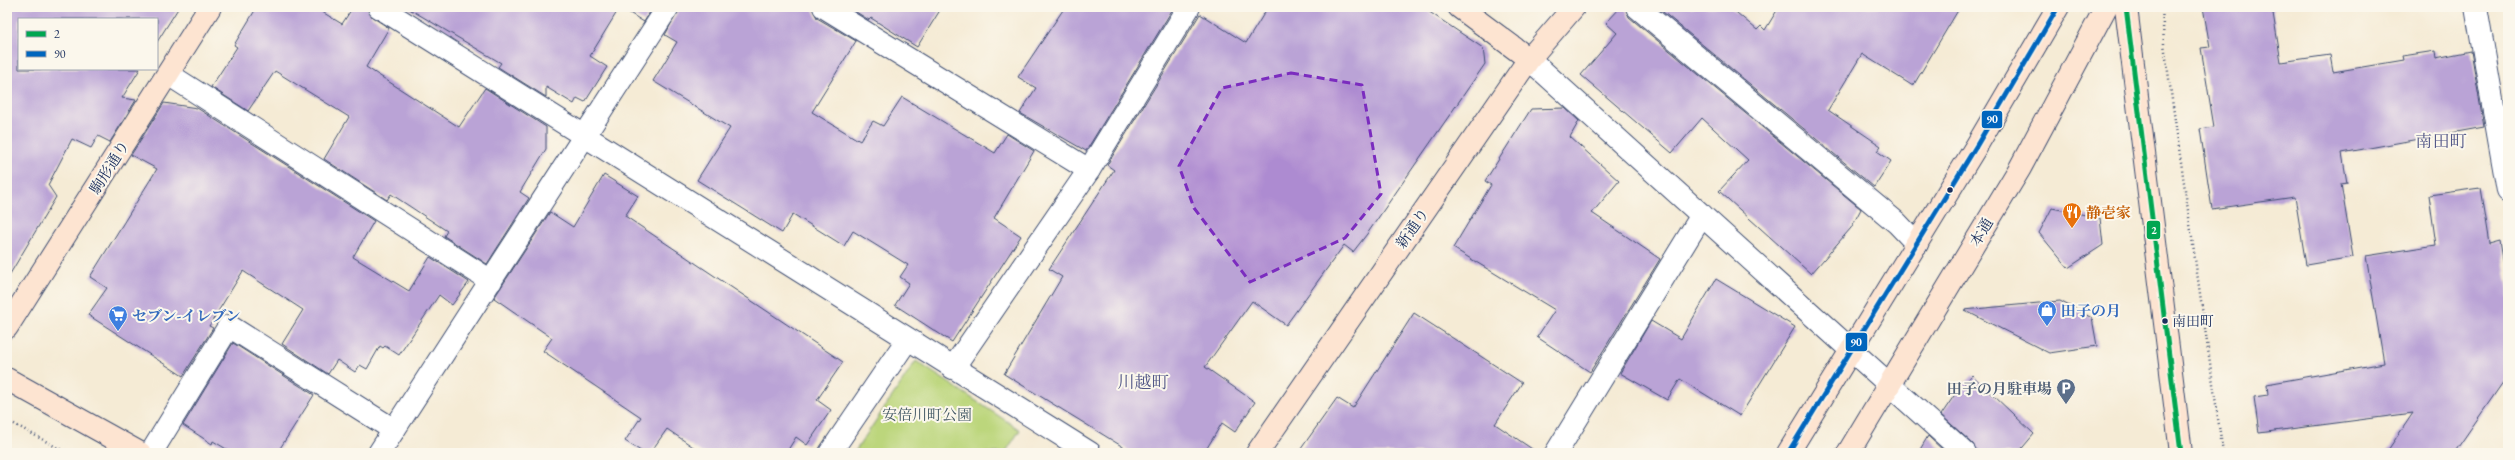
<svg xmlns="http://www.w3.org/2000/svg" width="2515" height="460" font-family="'EB Garamond','Noto Serif JP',serif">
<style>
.green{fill:#bcd67b;stroke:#6c826c}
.building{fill:#baa3d6}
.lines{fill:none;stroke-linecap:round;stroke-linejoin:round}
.street-casing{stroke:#3c4b70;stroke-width:24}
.secondary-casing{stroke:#3c4b70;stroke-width:24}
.path{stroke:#3c4b70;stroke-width:2.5;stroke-dasharray:1 3;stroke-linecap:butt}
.street{stroke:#fff;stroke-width:22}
.secondary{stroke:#fde4d1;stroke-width:22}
.bus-1-casing{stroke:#fbf7ec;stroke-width:8}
.bus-2-casing{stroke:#fbf7ec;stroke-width:8}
.bus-1{stroke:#00a651;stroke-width:5}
.bus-2{stroke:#0065bd;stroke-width:5}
.marked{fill:#7b2cbf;fill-opacity:0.2;stroke:#7b2cbf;stroke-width:3;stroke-dasharray:8 5;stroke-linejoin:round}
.bus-dot{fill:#1b2f5e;stroke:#fbf7ec;stroke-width:1.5}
.labels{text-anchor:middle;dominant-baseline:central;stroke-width:4;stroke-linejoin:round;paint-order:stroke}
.bus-label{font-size:14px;fill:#1b2f5e;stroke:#fbf7ec;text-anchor:start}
.street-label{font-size:15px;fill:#1b2f5e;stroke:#fbf7ec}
.food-label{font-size:15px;font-weight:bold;fill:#c56008;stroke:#fbf7ec;text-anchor:start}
.shop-label{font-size:15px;font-weight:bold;fill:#366cbe;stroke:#fbf7ec;text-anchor:start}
.service-label{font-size:15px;font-weight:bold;fill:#4e5e75;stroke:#fbf7ec;text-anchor:end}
.park-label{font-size:15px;fill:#435965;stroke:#fbf7ec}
.quarter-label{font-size:17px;fill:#535888;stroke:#fbf7ec}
.line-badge{stroke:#fbf7ec;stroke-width:1.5}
.badge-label{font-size:11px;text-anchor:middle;font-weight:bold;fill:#fff}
</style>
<rect width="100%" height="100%" fill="#fbf7ec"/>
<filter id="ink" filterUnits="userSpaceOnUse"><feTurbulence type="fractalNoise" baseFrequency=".025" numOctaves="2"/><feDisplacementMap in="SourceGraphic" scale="8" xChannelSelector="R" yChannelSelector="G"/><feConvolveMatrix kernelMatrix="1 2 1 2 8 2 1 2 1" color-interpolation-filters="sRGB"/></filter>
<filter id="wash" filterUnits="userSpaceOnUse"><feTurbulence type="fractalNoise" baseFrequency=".012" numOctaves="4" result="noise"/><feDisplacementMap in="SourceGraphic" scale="16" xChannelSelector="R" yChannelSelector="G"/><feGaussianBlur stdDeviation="0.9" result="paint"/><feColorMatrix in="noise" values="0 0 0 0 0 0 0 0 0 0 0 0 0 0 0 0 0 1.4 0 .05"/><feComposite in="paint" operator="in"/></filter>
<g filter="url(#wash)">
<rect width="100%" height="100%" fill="#f5ebd5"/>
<polygon class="green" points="916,361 1020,430 1005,453 854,453"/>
<g id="blocks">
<g class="building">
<polygon points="7,7 179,7 157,42 157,19 19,19 19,69 140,69 122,98 136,100 110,142 98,136 91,148 72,139 48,185 56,197 7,279"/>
<polygon points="257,7 314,7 342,24 353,7 367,7 372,17 389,28 366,67 459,127 485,88 546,127 546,149 520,192 529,198 487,264 444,236 447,231 391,194 387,200 324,159 349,117 275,71 248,111 211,87 237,47 234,45"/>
<polygon points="406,7 653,7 644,22 620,7 590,56 607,67 585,102 577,98 574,104 546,87 546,97 498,67 501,63"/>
<polygon points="680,7 812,7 817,18 856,41 812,112 860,141 873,121 883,126 902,97 995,153 1007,134 1034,151 994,218 1021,236 952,342 895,305 909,283 900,277 908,265 853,231 844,246 793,214 782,233 697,180 730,128 653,81 677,42 665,35"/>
<polygon points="848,7 942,7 917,47 871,18 869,20"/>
<polygon points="1065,7 1174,7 1086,151 1020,113 1036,88 1018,77"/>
<polygon points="1268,7 1422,7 1483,48 1485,64 1367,234 1353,252 1344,245 1286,325 1252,301 1205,367 1255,402 1235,432 1222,423 1204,453 1133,453 1004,374 1062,277 1049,269 1114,170 1107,165 1200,14 1246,43"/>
<polygon points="1621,7 1625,7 1629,17 1861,209 1851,228 1811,274 1719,191 1748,160 1702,118 1672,153 1581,75 1617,33 1606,23"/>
<polygon points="1657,7 1730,7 1757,30 1761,26 1765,30 1779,7 1960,7 1913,86 1862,54 1828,110 1881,146 1877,151 1891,161 1874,187"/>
<polygon points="2203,7 2272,7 2281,62 2330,55 2333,72 2404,60 2403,56 2435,51 2436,58 2471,51 2484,127 2342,153 2347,183 2341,184 2353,257 2306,265 2295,197 2212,209 2200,129 2214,127 2201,48 2210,47"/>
<polygon points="164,103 197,108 374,221 353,257 409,291 430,257 469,282 452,305 439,295 399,355 385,346 383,348 380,346 367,369 360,365 355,372 337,360 328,374 282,344 303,310 243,271 209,326 213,328 183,376 88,315 107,288 90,277 157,169 131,155"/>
<polygon points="1565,108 1579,121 1570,137 1619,181 1592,213 1660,259 1590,372 1537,337 1555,310 1453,248 1491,185 1485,181 1531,109"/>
<polygon points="604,175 638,196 625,216 843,362 817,400 831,410 807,445 796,437 786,453 702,453 667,429 650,453 644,453 625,441 641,417 543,351 552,338 494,298 550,212 573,227"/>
<polygon points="2480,188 2489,244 2500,241 2508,290 2508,375 2454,453 2386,453 2413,413 2259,433 2254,397 2268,395 2267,384 2384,363 2366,256 2436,245 2429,195"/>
<polygon points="2052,208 2100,218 2103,245 2068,268 2039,233"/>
<polygon points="1716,279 1795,327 1740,416 1680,379 1667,400 1620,373 1651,321 1681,339"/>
<polygon points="2060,301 2092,318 2097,346 2049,353 1964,310"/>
<polygon points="1414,313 1522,383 1495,424 1538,453 1298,453 1337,398 1353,408"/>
<polygon points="233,343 314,395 277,453 233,453 213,441 212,444 183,425"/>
<polygon points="1972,375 2034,434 2018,453 1977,453 1973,444 1941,415 1956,393"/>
<polygon points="1928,436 1946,453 1918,453"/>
</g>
</g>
</g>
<g filter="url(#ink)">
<use href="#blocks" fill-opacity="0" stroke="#3c4b70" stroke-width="1"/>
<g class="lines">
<g class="street-casing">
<g id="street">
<polyline points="379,7 1090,453"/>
<polyline points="824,7 1089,170"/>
<polyline points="1637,7 1897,223 1917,244"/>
<polyline points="2476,7 2508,191"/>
<polyline points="1529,59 1965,453"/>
<polyline points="168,74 491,281"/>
<polyline points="953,368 1089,170 1189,7"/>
<polyline points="151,453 229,326 394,430"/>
<polyline points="379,453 668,7"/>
<polyline points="830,453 907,340"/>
<polyline points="1556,453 1702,215"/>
</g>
</g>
<g class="secondary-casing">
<g id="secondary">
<polyline points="1459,7 1529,59"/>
<polyline points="2126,7 2181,453"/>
<polyline points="7,327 210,7"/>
<polyline points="7,379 140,453"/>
<polyline points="1257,453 1529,59 1574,7"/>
<polyline points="1788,453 1977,145 2058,7"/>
<polyline points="1848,453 2020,168 2106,7"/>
</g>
</g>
<g class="path">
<polyline points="2162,7 2164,44 2223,453"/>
<polyline points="7,420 67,453"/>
</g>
<use href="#street" class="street"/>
<use href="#secondary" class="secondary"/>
<g class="bus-1-casing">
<polyline id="bus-1" points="2126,7 2181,453"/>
</g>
<g class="bus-2-casing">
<polyline id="bus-2" points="1788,453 1977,145 2058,7"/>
</g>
<use href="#bus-1" class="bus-1"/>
<use href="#bus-2" class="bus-2"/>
</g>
</g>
<path class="marked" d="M1291 73 1362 85 1381 194 1345 238 1250 282 1194 208 1179 166 1222 88Z"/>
<defs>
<g id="restaurant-pin" transform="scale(1)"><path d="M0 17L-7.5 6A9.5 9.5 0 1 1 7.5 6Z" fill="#e8710a" stroke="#fbf7ec"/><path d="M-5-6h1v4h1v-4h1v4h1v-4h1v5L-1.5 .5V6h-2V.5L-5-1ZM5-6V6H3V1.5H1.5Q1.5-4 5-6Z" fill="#fff"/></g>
<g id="shop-pin" transform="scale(1)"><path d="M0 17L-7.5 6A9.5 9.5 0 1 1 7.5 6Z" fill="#3f7fe0" stroke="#fbf7ec"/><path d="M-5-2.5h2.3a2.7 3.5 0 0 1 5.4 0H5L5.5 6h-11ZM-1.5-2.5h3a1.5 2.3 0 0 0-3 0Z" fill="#fff"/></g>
<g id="supermarket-pin" transform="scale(1)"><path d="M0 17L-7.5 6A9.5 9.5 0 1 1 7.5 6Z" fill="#3f7fe0" stroke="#fbf7ec"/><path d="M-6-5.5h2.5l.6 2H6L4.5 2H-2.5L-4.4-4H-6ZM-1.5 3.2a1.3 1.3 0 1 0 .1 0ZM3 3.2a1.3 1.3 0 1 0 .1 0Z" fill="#fff"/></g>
<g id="parking-pin" transform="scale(1)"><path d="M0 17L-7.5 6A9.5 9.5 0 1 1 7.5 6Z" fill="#5c6f8a" stroke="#fbf7ec"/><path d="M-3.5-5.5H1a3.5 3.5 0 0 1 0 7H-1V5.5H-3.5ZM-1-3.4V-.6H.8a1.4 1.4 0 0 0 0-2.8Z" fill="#fff"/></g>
</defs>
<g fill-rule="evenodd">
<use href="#restaurant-pin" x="2072" y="212"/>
<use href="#shop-pin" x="2047" y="310"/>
<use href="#supermarket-pin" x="118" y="315"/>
<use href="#parking-pin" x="2066" y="388"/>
</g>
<g class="bus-dot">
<circle cx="1950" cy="190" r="3.5"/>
<circle cx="2165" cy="321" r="3.5"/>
</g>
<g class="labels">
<g class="bus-label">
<text x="2172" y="321">南田町</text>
</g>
<g class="street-label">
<text transform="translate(109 167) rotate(-58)">駒形通り</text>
<text transform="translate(1412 228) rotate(-55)">新通り</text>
<text transform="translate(1981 232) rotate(-59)">本通</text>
</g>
<g class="food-label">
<text x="2086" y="212">静壱家</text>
</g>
<g class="shop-label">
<text x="2061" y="310">田子の月</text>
<text x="132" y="315">セブン-イレブン</text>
</g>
<g class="service-label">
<text x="2052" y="388">田子の月駐車場</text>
</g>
<g class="park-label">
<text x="927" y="414">安倍川町公園</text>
</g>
<g class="quarter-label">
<text x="2441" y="141">南田町</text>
<text x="1143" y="382">川越町</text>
</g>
</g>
<g class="line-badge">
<rect x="1981" y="110" width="22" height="19" rx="4" fill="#0065bd"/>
<rect x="2146" y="220" width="15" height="20" rx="4" fill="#00a651"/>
<rect x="1845" y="332" width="23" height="20" rx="4" fill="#0065bd"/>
</g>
<g class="badge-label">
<text x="1992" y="123">90</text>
<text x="2154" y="234">2</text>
<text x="1856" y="346">90</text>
</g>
<rect width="2515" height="460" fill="none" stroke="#fbf7ec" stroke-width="24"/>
<rect x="18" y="18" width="140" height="52" fill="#fbf7ec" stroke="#a1a7b3"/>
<rect x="26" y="31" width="20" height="6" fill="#00a651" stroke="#a1a7b3"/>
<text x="54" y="38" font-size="12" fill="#1b2f5e">2</text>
<rect x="26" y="51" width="20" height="6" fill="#0065bd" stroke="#a1a7b3"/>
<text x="54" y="58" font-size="12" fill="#1b2f5e">90</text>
</svg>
